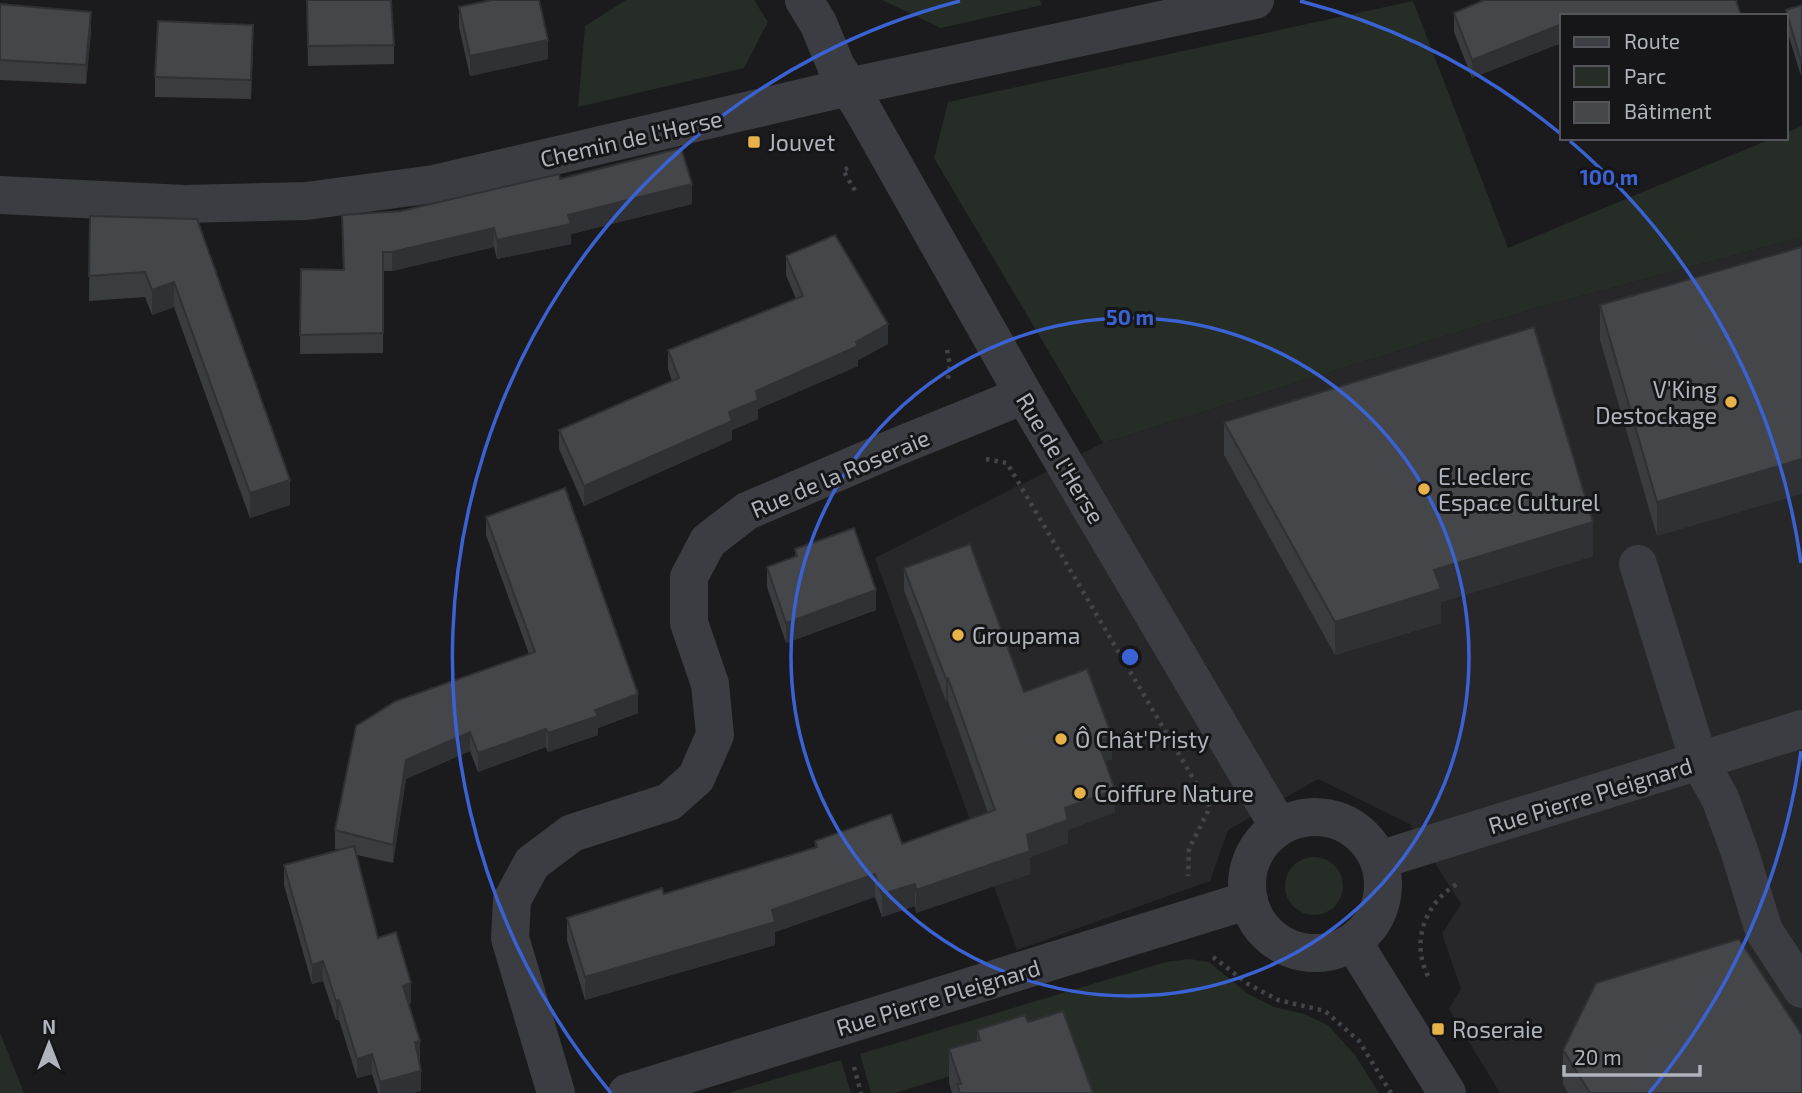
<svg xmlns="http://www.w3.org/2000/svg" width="1802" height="1093" font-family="'Exo 2',sans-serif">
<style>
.built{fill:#27272a}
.green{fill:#252d26}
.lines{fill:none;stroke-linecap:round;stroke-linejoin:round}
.path{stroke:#424449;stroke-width:4.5;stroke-dasharray:3.5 5;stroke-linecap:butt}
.minor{stroke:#3c3d42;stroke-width:38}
.wall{fill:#3b3c40}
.shaded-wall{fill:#303134}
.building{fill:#45464a;stroke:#303134;stroke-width:2}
.ring{fill:none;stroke:#3a62d2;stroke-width:3.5}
.poi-dot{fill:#e7b249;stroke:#161618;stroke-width:2.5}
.labels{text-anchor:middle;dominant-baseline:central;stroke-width:6;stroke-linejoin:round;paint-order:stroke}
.street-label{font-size:23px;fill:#afb3bc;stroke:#161618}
.poi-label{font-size:23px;fill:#afb3bc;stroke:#161618;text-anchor:start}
.centre{fill:#3a62d2;stroke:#161618;stroke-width:3.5}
.ring-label{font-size:21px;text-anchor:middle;font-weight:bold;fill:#3a62d2;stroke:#161618;stroke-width:6;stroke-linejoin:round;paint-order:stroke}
</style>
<rect width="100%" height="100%" fill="#1b1b1d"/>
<polygon class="built" points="1802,237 1802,1093 1500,1093 1449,1009 1461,989 1442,934 1461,904 1410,824 1318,779 1228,830 1210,881 1017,950 875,558 1103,443 1532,309"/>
<g class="green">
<polygon points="626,0 754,0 768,22 744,68 578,107 585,26"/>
<polygon points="882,0 1040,0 1042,5 941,28"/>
<polygon points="1413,1 1508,248 1773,138 1786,138 1786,133 1802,126 1802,237 1532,309 1103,443 934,158 948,102"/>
<circle cx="1314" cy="886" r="29"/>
<polygon points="1189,959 1209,962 1248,994 1274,1007 1304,1014 1328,1025 1355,1055 1379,1093 1085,1093 974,1069 895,1093 871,1093 860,1054 1166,962"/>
<polygon points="0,1033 24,1093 0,1093"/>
<polygon points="841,1060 851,1093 728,1093"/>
</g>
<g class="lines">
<g class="path">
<polyline points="848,168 843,170 857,194"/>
<polyline points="947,350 950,365 948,379"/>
<polyline points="986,459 1007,463 1210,807 1189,849 1188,876"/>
<polyline points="1213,957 1248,984 1278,1000 1325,1011 1359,1041 1391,1093"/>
<path d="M1428 976C1410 941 1426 901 1459 883"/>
<polyline points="854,1067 861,1093"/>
</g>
<g class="minor">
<polyline points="804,0 818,23 836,66 864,112 1024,395 1279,827"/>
<polyline points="0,195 184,204 306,201 434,184 848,87 1255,0"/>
<polyline points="1638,564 1699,761 1720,798 1739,850 1764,931 1802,989"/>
<circle cx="1315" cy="885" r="68"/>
<polyline points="1379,860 1802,729"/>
<polyline points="1353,942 1447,1093"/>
<polyline points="556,1093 510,938 512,900 532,863 572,833 669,802 696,778 715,735 710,684 689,623 689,577 708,541 747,511 896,447 1024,395"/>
<polyline points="627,1093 1249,900"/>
</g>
</g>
<g class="wall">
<polygon points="307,0 394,45 394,64 308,66"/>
<polygon points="0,4 91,32 86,84 0,80"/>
<polygon points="1802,5 1801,76 1786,27 1786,10"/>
<polygon points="459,7 548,59 470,76 459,27"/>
<polygon points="1454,13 1562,16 1472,78 1454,32"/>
<polygon points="253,45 251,99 155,97 155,77"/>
<polygon points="560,179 692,204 571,234 571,244 497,259 494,247 392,271 383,271 383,353 300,354 301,269 343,270 342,215 401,211"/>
<polygon points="90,216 197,219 290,505 250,518 174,307 152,315 145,297 89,301"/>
<polygon points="1802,247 1657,536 1600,340 1600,305"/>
<polygon points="786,256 888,344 858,360 858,366 758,409 758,419 732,430 732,440 584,506 559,449 559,430 672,381 668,369 668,350 796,299 786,275"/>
<polygon points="1224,422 1593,556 1441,602 1441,623 1335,655 1224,455"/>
<polygon points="486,517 638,713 598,728 598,735 548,752 546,747 478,772 470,751 406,779 393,863 357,855 378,938 411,1003 408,1004 420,1060 419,1061 421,1091 412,1093 378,1093 372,1074 357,1078 339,1020 336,1020 323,981 312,984 284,885 284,865 339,850 335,849 335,830 529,654 486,535"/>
<polygon points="795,549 876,610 786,643 767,587 767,567 795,556"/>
<polygon points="904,568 1024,692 1112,759 1105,761 1115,812 1068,830 1068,843 1030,857 1030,874 916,913 915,906 882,917 875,897 775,932 775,945 585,1000 567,940 567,918 664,894 815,848 815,841 902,844 988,813 948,701 946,701 904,590"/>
<polygon points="1028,1022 1093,1093 952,1093 949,1083 949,1049 977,1041 977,1030"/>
<polygon points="1563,1050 1802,1093 1568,1093 1563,1084"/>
</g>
<g class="shaded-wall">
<polygon points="91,12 91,32 86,84 86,65"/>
<polygon points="1562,24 1562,43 1472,78 1472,60"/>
<polygon points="253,25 253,45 251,99 251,80"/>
<polygon points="548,40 548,59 470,76 470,56"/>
<polygon points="692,184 692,204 571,234 571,244 497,259 497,240 568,215"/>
<polygon points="494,228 494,247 392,271 392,252"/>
<polygon points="174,282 174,307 152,315 152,290"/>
<polygon points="888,324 888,344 858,360 858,366 758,409 758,419 732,430 732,440 584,506 584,486 729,412 756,391 856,342"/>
<polygon points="1802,459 1802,494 1657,536 1657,502"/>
<polygon points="290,480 290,505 250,518 250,493"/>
<polygon points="1593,522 1593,556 1441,602 1441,623 1335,655 1335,622 1434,570"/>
<polygon points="876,590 876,610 786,643 786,623"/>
<polygon points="948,678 948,701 946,701 946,679"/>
<polygon points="638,694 638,713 598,728 598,735 548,752 548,733 595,710"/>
<polygon points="546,729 546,747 478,772 478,753"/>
<polygon points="470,732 470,751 406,779 393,863 393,845 406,760"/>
<polygon points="1112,736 1112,759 1098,764 1098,741"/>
<polygon points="1115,790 1115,812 1068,830 1068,843 1030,857 1030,874 916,913 916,890 1027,835 1065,808"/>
<polygon points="875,874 875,897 775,932 775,945 585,1000 585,977 772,910"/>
<polygon points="915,884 915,906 882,917 882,894"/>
<polygon points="323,961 323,981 312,984 312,965"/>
<polygon points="411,983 411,1003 403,1005 403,986"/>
<polygon points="339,1000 339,1020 336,1020 336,1001"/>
<polygon points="420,1041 420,1060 415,1062 415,1042"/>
<polygon points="372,1054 372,1074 357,1078 357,1059"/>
<polygon points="421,1071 421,1091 412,1093 380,1093 380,1082"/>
</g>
<g class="building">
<polygon points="307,0 391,0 394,45 308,46"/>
<polygon points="492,0 539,0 548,40 470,56 459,7"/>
<polygon points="1484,0 1736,0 1741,16 1562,16 1562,24 1472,60 1454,13"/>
<polygon points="0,4 91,12 86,65 0,60"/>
<polygon points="1802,5 1802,61 1801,61 1786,10"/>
<polygon points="158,21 253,25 251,80 155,77"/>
<polygon points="681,148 692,184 568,215 571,224 497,240 494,228 392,252 383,252 383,333 300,335 301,269 344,270 342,215 401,211 559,174 560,179"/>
<polygon points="90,216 197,219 290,480 250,493 174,282 152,290 145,272 89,276"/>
<polygon points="835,235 888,324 856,342 858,346 756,391 758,400 729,412 732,421 584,486 559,430 679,378 668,350 803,296 786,256"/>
<polygon points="1802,247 1802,459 1657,502 1600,305"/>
<polygon points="1534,327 1593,522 1434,570 1441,589 1335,622 1224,422"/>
<polygon points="565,488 638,694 595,710 598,716 548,733 546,729 478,753 470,732 406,760 393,845 335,830 356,726 396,701 535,652 486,517"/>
<polygon points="854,528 876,590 786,623 767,567 797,556 795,549"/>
<polygon points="970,544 1024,692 1087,669 1112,736 1098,741 1115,790 1065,808 1068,820 1027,835 1030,851 916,890 915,884 882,894 875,874 772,910 775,922 585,977 567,918 662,888 664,894 817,847 815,841 891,814 902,844 995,810 948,678 946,679 904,568"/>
<polygon points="354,846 378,938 396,932 411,983 403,986 420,1041 415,1042 421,1071 380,1082 372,1054 357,1059 339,1000 336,1001 323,961 312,965 284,865"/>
<polygon points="1739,939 1802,1035 1802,1093 1590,1093 1563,1050 1596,983"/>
<polygon points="1063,1011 1093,1093 960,1093 957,1084 961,1084 949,1049 980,1040 977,1030 1025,1015 1028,1022"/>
</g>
<g class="ring">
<circle cx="1130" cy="657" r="339"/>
<path d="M1801 751A678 678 0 0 1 1649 1093M611 1093A678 678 0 0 1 960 1M1300 1A678 678 0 0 1 1561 134M1570 141A678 678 0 0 1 1801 563"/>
</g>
<g class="poi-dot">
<rect x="747" y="135" width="14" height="14" rx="3.5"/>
<circle cx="1731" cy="402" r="7"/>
<circle cx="1424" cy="489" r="7"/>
<circle cx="958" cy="635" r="7"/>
<circle cx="1061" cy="739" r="7"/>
<circle cx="1080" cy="793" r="7"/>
<rect x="1431" y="1022" width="14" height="14" rx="3.5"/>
</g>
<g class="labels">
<g class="street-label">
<text transform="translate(631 138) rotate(-13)">Chemin de l'Herse</text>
<text transform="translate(1061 458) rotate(59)">Rue de l'Herse</text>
<text transform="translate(840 473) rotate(-23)">Rue de la Roseraie</text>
<text transform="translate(1590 795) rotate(-17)">Rue Pierre Pleignard</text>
<text transform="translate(938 997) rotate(-17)">Rue Pierre Pleignard</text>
</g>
<g class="poi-label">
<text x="768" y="142">Jouvet</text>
<text x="1717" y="389" text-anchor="end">V'King<tspan x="1717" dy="26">Destockage</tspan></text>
<text x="1438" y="476">E.Leclerc<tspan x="1438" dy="26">Espace Culturel</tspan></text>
<text x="972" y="635">Groupama</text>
<text x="1075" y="739">Ô Chât'Pristy</text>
<text x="1094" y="793">Coiffure Nature</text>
<text x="1452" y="1029">Roseraie</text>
</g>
</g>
<circle cx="1130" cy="657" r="10" class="centre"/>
<g class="ring-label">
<text x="1609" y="185">100 m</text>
<text x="1130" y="325">50 m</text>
</g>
<rect x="1560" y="14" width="228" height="126" fill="#161618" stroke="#53555a" stroke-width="2"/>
<rect x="1574" y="37" width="35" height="10" fill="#3c3d42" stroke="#53555a" stroke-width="2"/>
<text x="1624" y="49" font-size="21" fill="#afb3bc">Route</text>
<rect x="1574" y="66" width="35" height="21" fill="#252d26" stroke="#53555a" stroke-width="2"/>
<text x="1624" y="84" font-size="21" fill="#afb3bc">Parc</text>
<rect x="1574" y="102" width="35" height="21" fill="#45464a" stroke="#53555a" stroke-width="2"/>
<text x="1624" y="119" font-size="21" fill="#afb3bc">Bâtiment</text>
<g transform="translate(49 1044)" stroke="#161618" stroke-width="5" paint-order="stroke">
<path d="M0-5L12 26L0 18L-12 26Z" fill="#afb3bc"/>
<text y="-10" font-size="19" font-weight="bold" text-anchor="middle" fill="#afb3bc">N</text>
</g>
<path d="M1564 1065v10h136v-10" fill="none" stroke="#afb3bc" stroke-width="3.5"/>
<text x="1574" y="1065" font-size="21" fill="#afb3bc" stroke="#161618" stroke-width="5" paint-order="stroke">20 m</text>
</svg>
